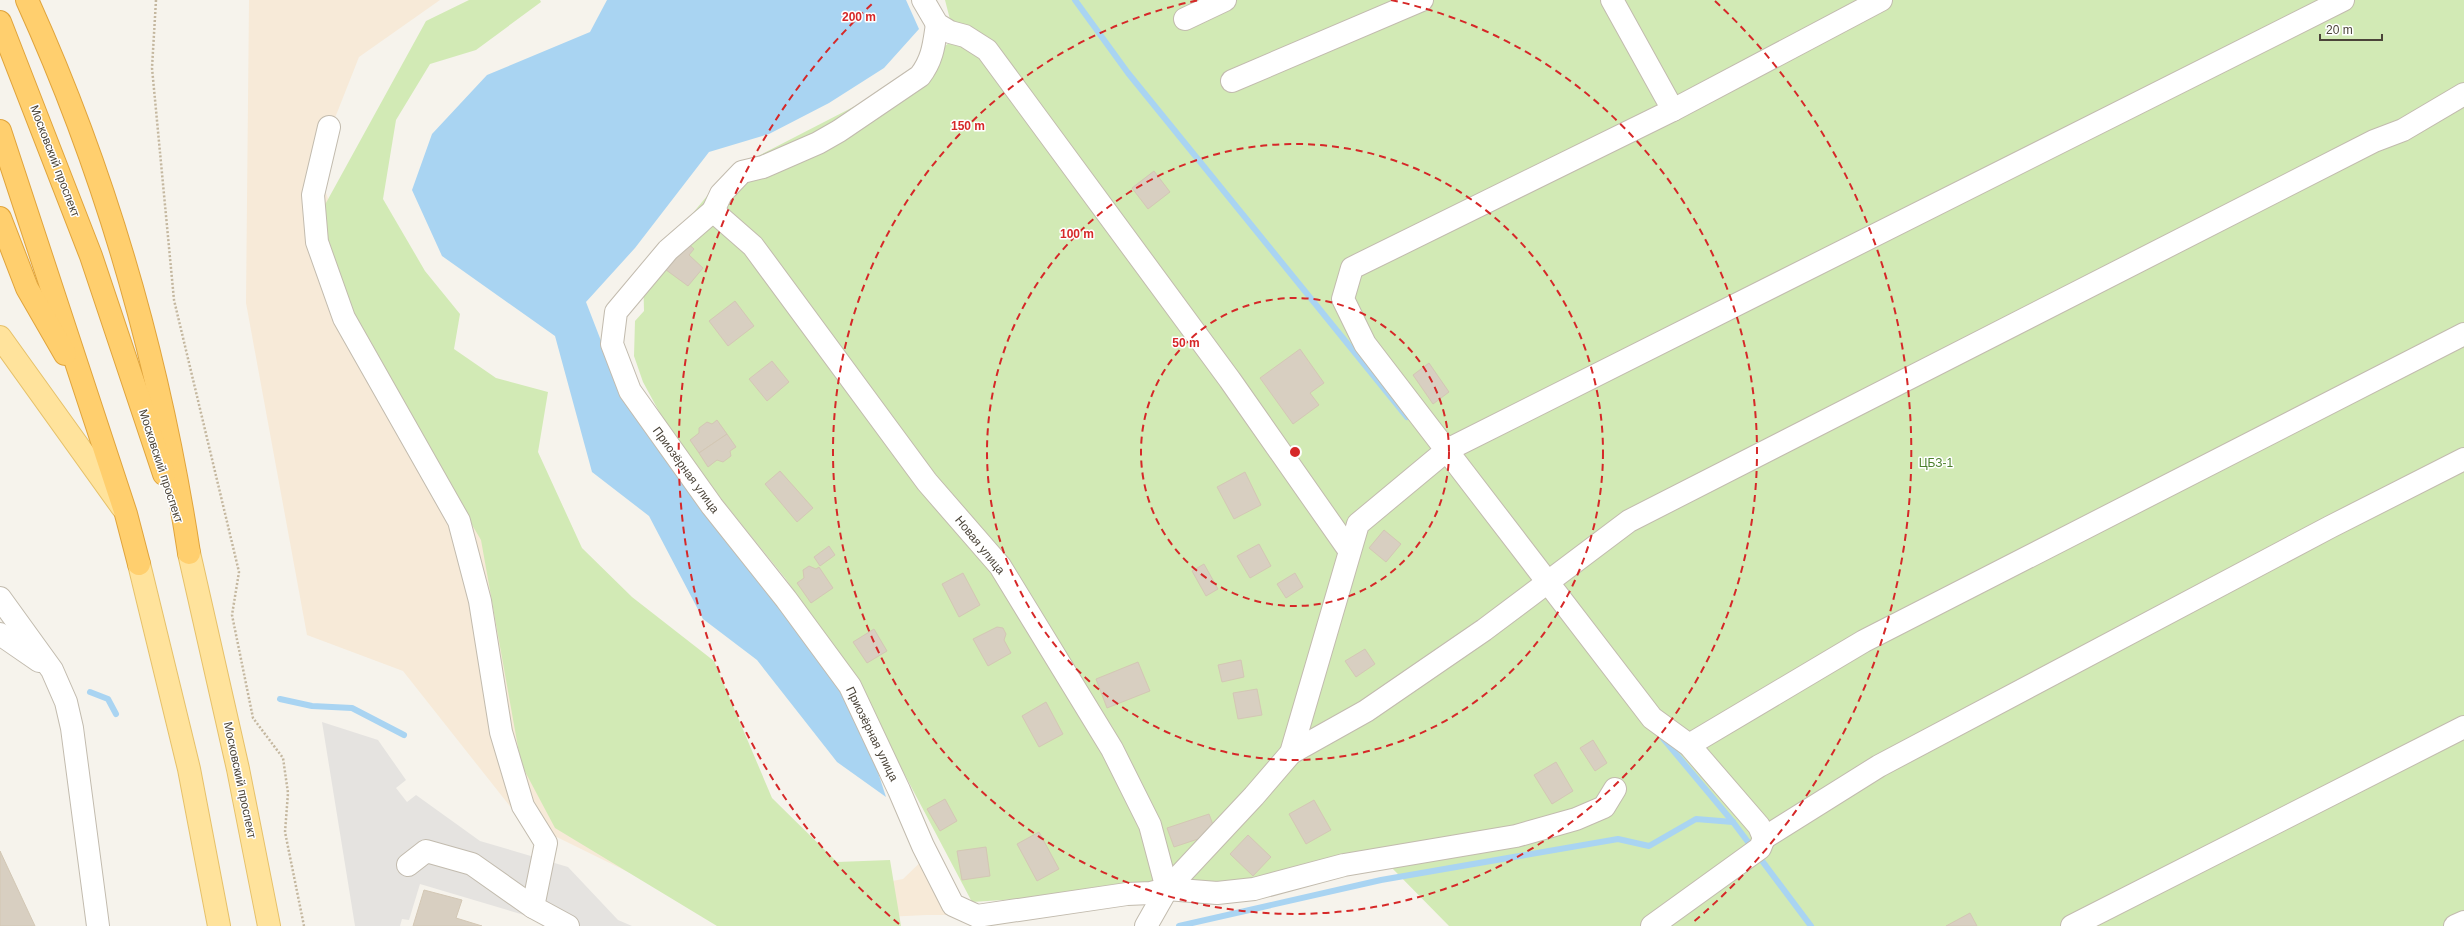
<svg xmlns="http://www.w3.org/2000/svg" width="2464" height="926" font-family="Arial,sans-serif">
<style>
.commercial{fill:#f7ead8}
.green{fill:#d2eab5}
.parking{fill:#e5e3e0}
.water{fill:#a9d4f2}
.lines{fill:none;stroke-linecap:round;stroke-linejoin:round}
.stream{stroke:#a9d4f2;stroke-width:6}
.building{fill:#d8cfc1;stroke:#d3c7b4}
.minor-casing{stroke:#c2bbae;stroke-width:24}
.major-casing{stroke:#e6c16a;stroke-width:24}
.highway-casing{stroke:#e0a43c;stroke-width:24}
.path{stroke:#c4b79f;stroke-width:2.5;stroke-dasharray:2 2;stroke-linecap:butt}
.minor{stroke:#fff;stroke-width:22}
.major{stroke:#ffe39c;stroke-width:22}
.highway{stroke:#ffcf6e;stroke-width:22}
.ring{fill:none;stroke:#d62828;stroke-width:2;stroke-dasharray:7 5}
.labels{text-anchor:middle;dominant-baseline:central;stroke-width:3;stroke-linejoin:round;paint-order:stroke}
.street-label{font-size:12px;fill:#4b4439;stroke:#fff}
.park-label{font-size:12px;fill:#4a7f2a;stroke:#fff}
.centre{fill:#d62828;stroke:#fff;stroke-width:2}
.ring-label{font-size:12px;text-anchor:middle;font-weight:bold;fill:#d62828;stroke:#fff;stroke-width:3;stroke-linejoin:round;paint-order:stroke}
</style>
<rect width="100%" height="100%" fill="#f6f3ec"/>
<polygon class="commercial" points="249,0 440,0 359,57 316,166 361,288 845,890 903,879 931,852 963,915 927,915 734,924 520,819 403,671 307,635 246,303"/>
<g class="green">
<polygon points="469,0 540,0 541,2 476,50 430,64 396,120 383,199 425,271 460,314 454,349 496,378 548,392 538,452 582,548 632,597 714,661 772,798 837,862 890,860 901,926 717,926 555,828 521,764 481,540 396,397 342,289 321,212 426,21"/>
<polygon points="945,0 2464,0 2464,926 1449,926 1391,867 1167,889 972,902 849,669 785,578 709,484 668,428 643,382 634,356 635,321 644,311 643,273 727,172 861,103 955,39"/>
</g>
<polygon class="parking" points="322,722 378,740 406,780 396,788 407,802 416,795 480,841 568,867 618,920 632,926 551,926 551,923 420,884 409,920 402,919 400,926 355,926"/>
<polygon class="water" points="607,0 906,0 919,29 884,68 829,103 769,134 709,152 635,248 586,302 615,377 854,698 886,797 837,762 757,660 703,619 649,516 592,472 555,336 442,256 412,190 432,134 487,75 590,32"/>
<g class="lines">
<g class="stream">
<polyline points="1075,0 1128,73 1407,417"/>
<polyline points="90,692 108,699 116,714"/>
<polyline points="280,699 312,706 352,708 404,735"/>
<polyline points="1661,736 1733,822 1811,926"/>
<polyline points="1179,926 1381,880 1618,839 1649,846 1696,819 1733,822"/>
</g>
</g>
<g class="building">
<polygon points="1154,171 1170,192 1148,209 1132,188"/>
<polygon points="681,237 694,249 689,255 703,268 688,286 658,264"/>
<polygon points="735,301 754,326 728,346 709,321"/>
<polygon points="1300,349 1324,383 1310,393 1319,405 1293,424 1260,378"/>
<polygon points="772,361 789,382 767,401 749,379"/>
<polygon points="1429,363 1449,392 1433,404 1413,375"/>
<polygon points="717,420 727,434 699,453 690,440 699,433 699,428 707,422 712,424"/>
<polygon points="727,434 736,447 730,451 731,456 723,462 717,460 708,467 699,453"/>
<polygon points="780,471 813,508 797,522 765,484"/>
<polygon points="1245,472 1261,505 1234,519 1217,487"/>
<polygon points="1384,530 1401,544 1386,562 1369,548"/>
<polygon points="1259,544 1271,566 1250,578 1237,556"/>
<polygon points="829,546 835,555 820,566 814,557"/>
<polygon points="1204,564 1218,589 1206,596 1192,571"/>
<polygon points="809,566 816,569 819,567 833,588 811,603 797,583 804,578 803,570"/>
<polygon points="963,573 980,605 959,617 942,584"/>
<polygon points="1295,573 1303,587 1286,598 1277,584"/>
<polygon points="997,627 1003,628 1006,634 1004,640 1011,653 988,666 973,639"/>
<polygon points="874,629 887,651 867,663 853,642"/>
<polygon points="1365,649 1375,664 1356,677 1345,661"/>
<polygon points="1241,660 1244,677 1222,682 1218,665"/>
<polygon points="1138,662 1150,691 1107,708 1096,679"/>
<polygon points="1257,689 1262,715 1238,719 1233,693"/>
<polygon points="1046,702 1063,734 1039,747 1022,716"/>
<polygon points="1593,740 1607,763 1595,771 1580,748"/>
<polygon points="1556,762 1573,791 1552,804 1534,775"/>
<polygon points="945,799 957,821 940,831 927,809"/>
<polygon points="1314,800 1331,830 1306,844 1289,814"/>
<polygon points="1209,814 1216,833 1174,847 1167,828"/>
<polygon points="1039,832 1059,869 1037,881 1017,844"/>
<polygon points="1248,835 1271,857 1253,876 1230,854"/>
<polygon points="986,847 990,876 962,880 957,851"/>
<polygon points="0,851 35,926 0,926"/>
<polygon points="424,890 462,900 456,918 482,926 413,926"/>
<polygon points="1970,913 1977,926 1946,926"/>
</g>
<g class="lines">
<g class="minor-casing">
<g id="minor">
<polyline points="923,0 937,24 950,32 965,36 987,50 1230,380 1349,550"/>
<polyline points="1612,0 1673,110 1352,268 1343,299 1365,344 1652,718 1689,745 1759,826 1764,838 1760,848 1652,926"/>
<polyline points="1185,19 1225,0"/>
<path d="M937 24C934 44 933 59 920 76L839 131 818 143 763 167 742 172 721 194 713 211 753 246 927 482 1000 566 1112 749 1150 825 1167 889"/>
<polyline points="1232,81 1422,0"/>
<polyline points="1673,110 1881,0"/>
<polyline points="329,127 313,195 317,242 344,318 459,521 480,601 501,732 523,806 546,843 533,907 568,926"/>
<polyline points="713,211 668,250 616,312 612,344 630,391 712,506 786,599 850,686 899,790 923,846 953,905 977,916 1127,894 1151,893 1167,889 1217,893 1254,889 1344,865 1516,836 1576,819 1604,807 1615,789"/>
<polyline points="0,598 52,670 66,702 72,728 98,926"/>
<polyline points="0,634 39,661"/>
<polyline points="1689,745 1864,641 2464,334"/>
<polyline points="1291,753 1366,711 1484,630 1629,521 2374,141 2403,130 2464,94"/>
<polyline points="1764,838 1879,766 2330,527 2464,459"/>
<polyline points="408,865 426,851 472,864 533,907"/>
<polyline points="1146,926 1167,889 1254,796 1291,753 1358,524 1447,450 2343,0"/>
<polyline points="2072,926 2464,727"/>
<polyline points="2455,926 2464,922"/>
</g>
</g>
<g class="major-casing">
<g id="major">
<polyline points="0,337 122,507"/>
<polyline points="189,553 238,769 269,926"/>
<polyline points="139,564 189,769 219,926"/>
</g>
</g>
<g class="highway-casing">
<g id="highway">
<path d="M27 0C107 176 160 363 189 553"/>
<polyline points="0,22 91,256 164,474"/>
<polyline points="0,131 126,514 139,564"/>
<polyline points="0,218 27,288 65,354"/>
</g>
</g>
<polyline class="path" points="156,0 152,68 174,300 239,572 232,615 253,718 283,758 288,793 285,832 304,926"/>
<use href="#minor" class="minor"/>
<use href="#major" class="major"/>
<use href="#highway" class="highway"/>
</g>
<g class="ring">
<circle cx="1295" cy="452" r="154"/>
<circle cx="1295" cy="452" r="308"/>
<path d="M1391 0A462 462 0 1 1 1199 0"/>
<path d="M899 924A616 616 0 0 1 875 1M1715 1A616 616 0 0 1 1691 924"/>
</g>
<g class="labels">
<g class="street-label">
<text transform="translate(55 161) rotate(69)">Московский проспект</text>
<text transform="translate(161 466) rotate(72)">Московский проспект</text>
<text transform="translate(686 470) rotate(54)">Приозёрная улица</text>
<text transform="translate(980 545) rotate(51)">Новая улица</text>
<text transform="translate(872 734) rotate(64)">Приозёрная улица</text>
<text transform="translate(240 780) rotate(78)">Московский проспект</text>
</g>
<g class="park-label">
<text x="1936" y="463">ЦБЗ-1</text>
</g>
</g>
<circle cx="1295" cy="452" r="6" class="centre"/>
<g class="ring-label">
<text x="859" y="21">200 m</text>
<text x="968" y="130">150 m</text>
<text x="1077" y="238">100 m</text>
<text x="1186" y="347">50 m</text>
</g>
<path d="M2320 34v6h62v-6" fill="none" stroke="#4b4439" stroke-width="2"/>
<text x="2326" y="34" font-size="12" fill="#4b4439" stroke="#ffffff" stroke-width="3" paint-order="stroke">20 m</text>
</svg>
